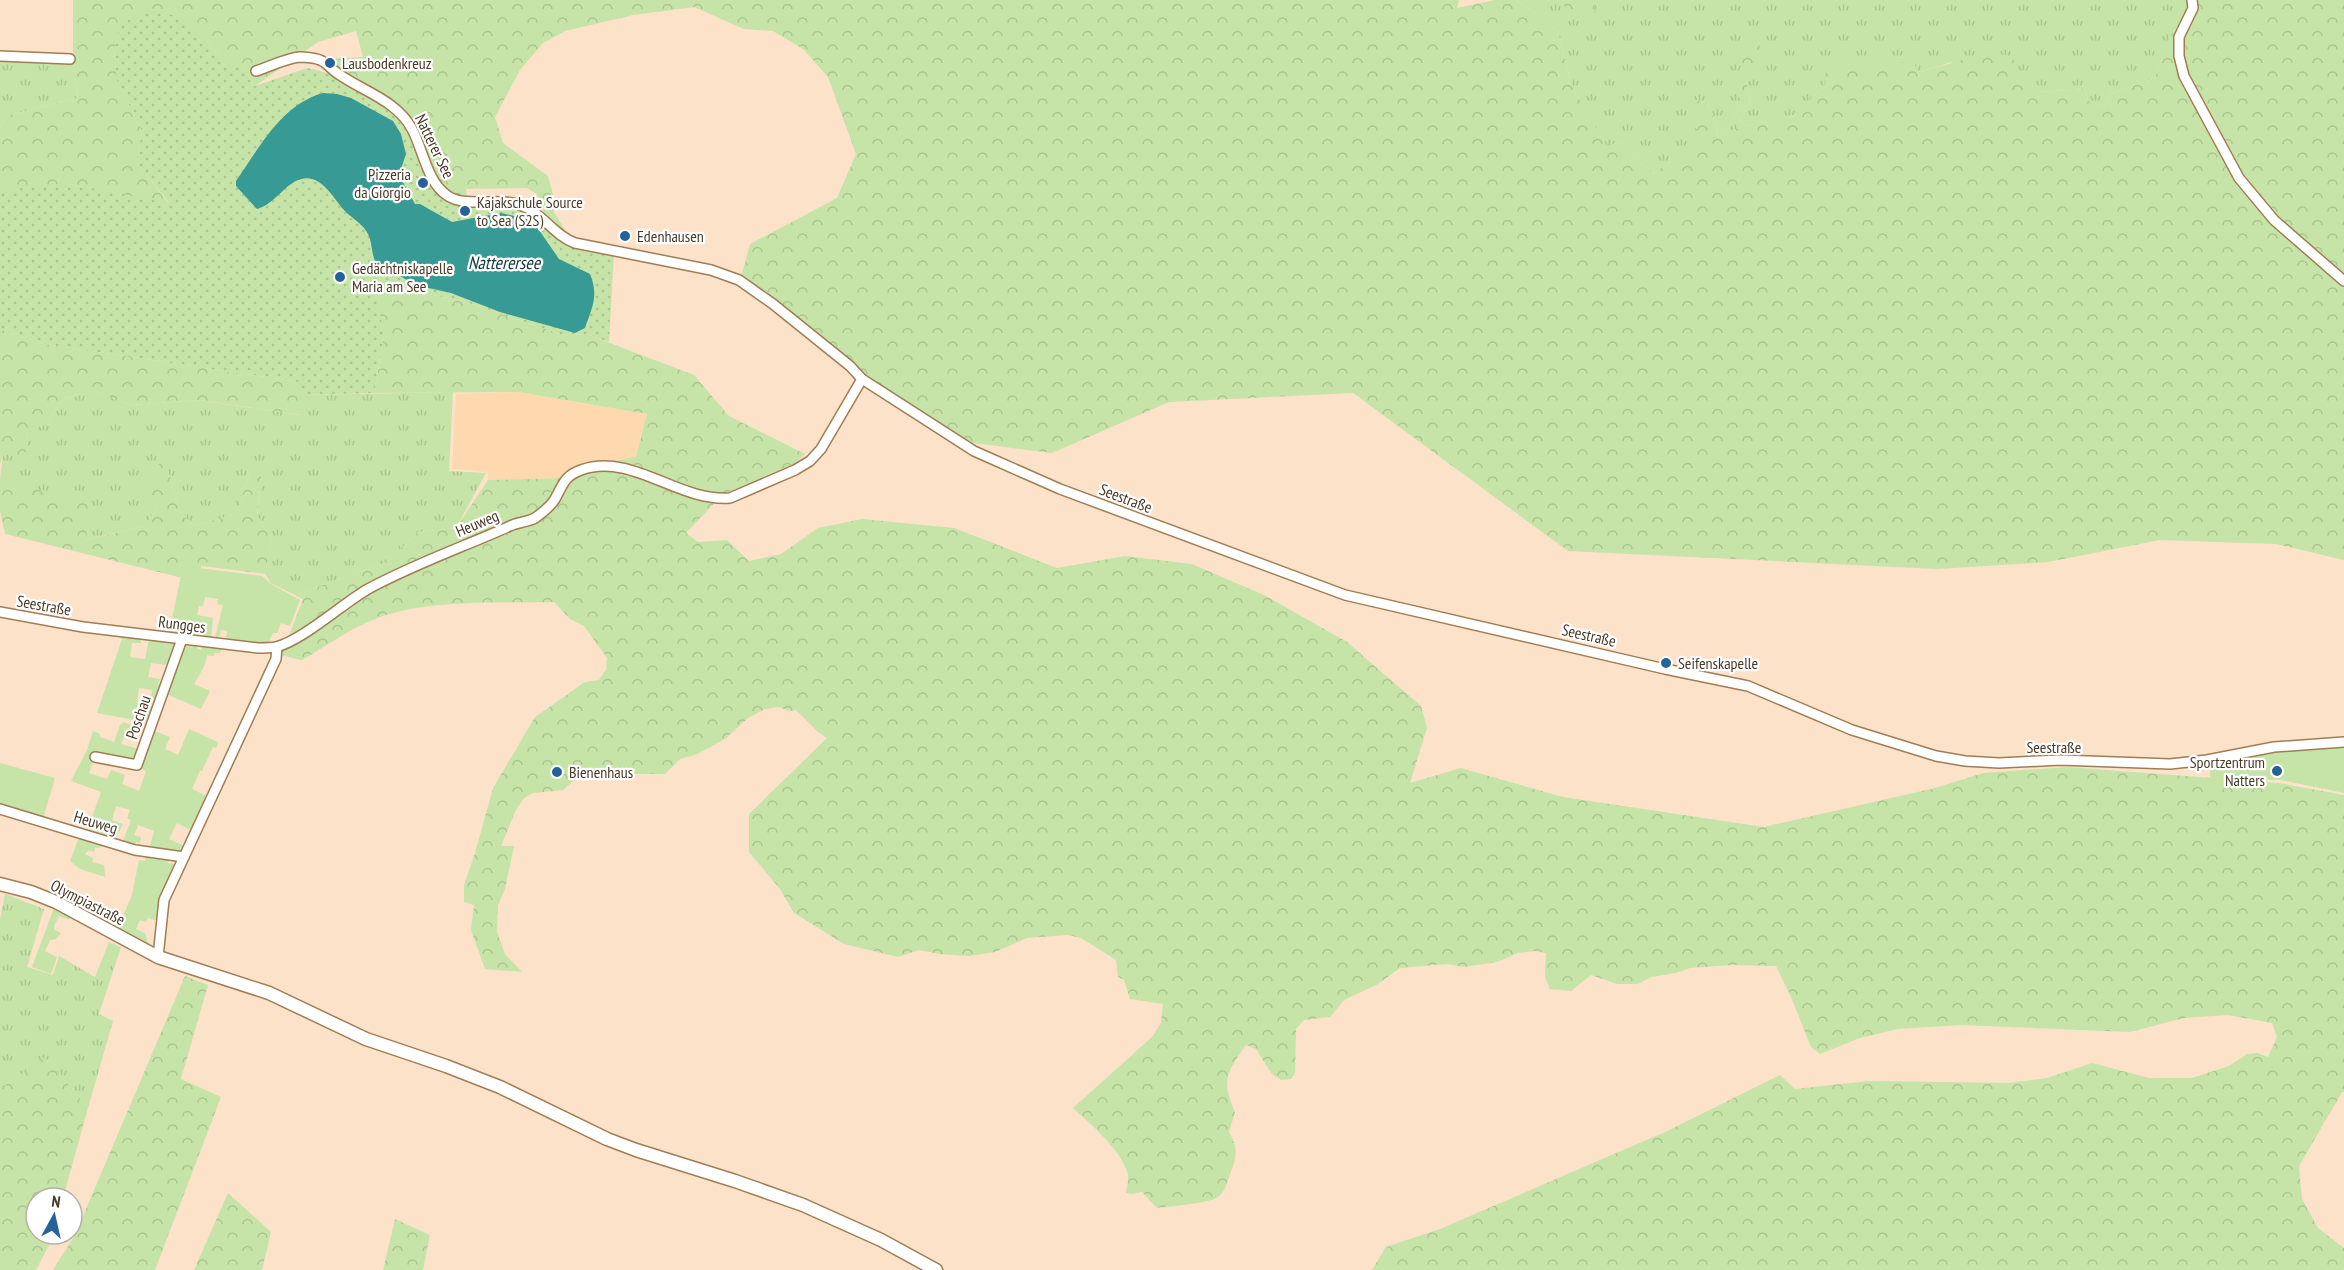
<svg xmlns="http://www.w3.org/2000/svg" width="2344" height="1270" font-family="'PT Sans Narrow',sans-serif">
<style>
.built{fill:#fed9b0}
.grass{fill:url(#grass-tufts)}
.forest{fill:url(#forest-crowns)}
.park{fill:url(#park-dots)}
.garden{fill:#c6e4a7}
.water{fill:#389a94}
.lines{fill:none;stroke-linecap:round;stroke-linejoin:round}
.minor-casing{stroke:#a27c52;stroke-width:12}
.major-casing{stroke:#a27c52;stroke-width:15}
.minor{stroke:#fff;stroke-width:9}
.major{stroke:#fff;stroke-width:12}
.poi-dot{fill:#256299;stroke:#fff;stroke-width:2}
.labels{text-anchor:middle;dominant-baseline:central;stroke-width:4.5;stroke-linejoin:round;paint-order:stroke}
.poi-label{font-size:16px;fill:#4a3927;stroke:#fff;text-anchor:start}
.street-label{font-size:16px;fill:#4a3927;stroke:#fff}
.water-label{font-size:18px;font-style:italic;fill:#103d3a;stroke:#fff}
</style>
<defs>
<pattern id="grass-tufts" width="24" height="20" patternUnits="userSpaceOnUse" patternTransform="scale(1.5)"><rect width="24" height="20" fill="#c6e4a7"/><path d="M3 7l-1-3M5 7V3M7 7l1-3M15 17l-1-3M17 17v-4M19 17l1-3" fill="none" stroke="#acc490"/></pattern>
<pattern id="forest-crowns" width="20" height="18" patternUnits="userSpaceOnUse" patternTransform="scale(1.5)"><rect width="20" height="18" fill="#c6e4a7"/><path d="M2 6a3 3 0 1 1 6 0M12 15a3 3 0 1 1 6 0" fill="none" stroke="#acc490"/></pattern>
<pattern id="park-dots" width="8" height="8" patternUnits="userSpaceOnUse" patternTransform="scale(1.5)"><rect width="8" height="8" fill="#c6e4a7"/><path d="M2 2h.1M6 6h.1" fill="none" stroke="#acc490" stroke-width="1.8" stroke-linecap="round"/></pattern>
</defs>
<rect width="100%" height="100%" fill="#fbe2c8"/>
<polygon class="built" points="519,392 647,414 636,458 590,465 571,471 560,478 488,480 488,472 452,469 456,394"/>
<g class="grass">
<polygon points="1516,0 2196,0 2173,30 2155,78 2110,94 2104,106 2088,101 2085,89 2039,92 2012,85 1952,62 1919,72 1825,87 1812,96 1807,112 1746,126 1739,121 1750,102 1746,81 1754,33 1741,104 1733,119 1738,128 1716,136 1717,124 1706,102 1694,100 1704,143 1652,174 1618,142 1607,147 1572,87 1558,32 1540,16"/>
<polygon points="0,58 73,62 78,98 9,115 0,126"/>
<polygon points="96,391 130,405 199,400 301,415 303,395 453,392 449,471 486,473 456,528 418,532 387,562 306,591 303,599 271,583 265,574 272,541 257,515 262,473 250,472 236,514 194,526 179,511 168,470 157,507 145,526 85,540 0,479 3,455 26,455 28,430 44,425 64,399"/>
<polygon points="5,894 44,909 27,967 53,975 59,956 95,977 109,942 121,947 99,1014 113,1021 88,1108 45,1058 0,1089 0,919"/>
</g>
<g class="forest">
<path d="M73 0H1459L1457 8 1495 0H1516L1540 16 1558 32 1572 87 1607 146 1618 142 1652 174 1703 143 1702 133 1692 126 1694 100 1706 102 1717 124 1716 136 1738 128 1733 119 1741 104 1738 94 1743 52 1749 48 1754 33 1760 39 1759 67 1746 81 1750 102 1739 121 1746 126 1806 112 1812 96 1825 87 1826 65 1913 62 1919 72 1991 52 2014 57 2012 83 2022 69 2039 92 2085 89 2088 101 2104 106 2110 94 2155 78 2173 29 2196 0H2344V560L2276 544 2160 540 2048 562 1937 569 1568 551 1353 393 1169 402 1052 453 966 442 865 375 742 274 750 244 837 198 856 154 828 77 803 49 773 31 744 29 694 7 633 15 565 31 543 43 520 70 495 117 503 143 548 176 553 194 554 212 567 233C549 226 542 212 537 194L527 188 466 189 467 198 452 202 332 74V59L363 57 356 31 318 42 255 86 241 65H225L206 39 114 50 117 79 142 131 137 163 169 204 69 184 0 193V126L9 115 78 98 73 62Z"/>
<polygon points="1565,0 1596,0 1594,12 1569,19 1564,5"/>
<path d="M373 283 463 301 560 334 589 335 694 375 729 416 805 454 794 464 723 494 686 533 698 542 727 540 749 561 781 554 818 528 862 519 954 528 1057 568 1125 556 1192 564 1266 596 1347 642 1421 706 1427 728 1410 783 1461 768 1563 797 1764 827 1935 788 1983 773 2067 767 2278 783 2344 795V1092H2342L2299 1166 2302 1199 2318 1228 2344 1248V1270H1372L1386 1247 1440 1229 1665 1132 1780 1075 1795 1089 1868 1081 2009 1083 2047 1078 2092 1063 2149 1078H2192L2229 1066 2247 1054 2257 1053 2268 1057 2277 1037 2272 1023 2228 1015 2184 1018 2130 1032 1960 1025 1898 1029 1860 1038 1820 1054 1811 1047 1791 997 1776 966 1732 965 1690 968 1676 973 1651 977 1638 984H1617L1591 975 1571 991 1550 989 1545 977 1546 953 1535 951 1518 953 1497 962 1464 967 1446 964 1400 968 1378 984 1344 1000 1330 1017 1304 1020 1296 1029 1295 1073 1291 1079 1281 1080 1272 1074 1256 1049 1246 1045C1226 1073 1221 1081 1235 1112L1229 1132C1238 1148 1237 1155 1231 1172 1227 1180 1226 1192 1218 1197 1206 1204 1171 1206 1157 1208L1142 1192 1133 1194 1126 1193C1127 1187 1129 1180 1128 1174 1121 1150 1091 1124 1073 1108L1152 1037 1161 1023 1163 1004 1130 999 1124 980 1118 977 1116 960 1081 938 1068 935 1027 938 995 952 969 956 940 954 919 950 898 957 844 944 794 913 780 889 749 852V814L827 738 817 731 796 710 790 711 778 707 765 709 748 718 725 739 695 755 680 759 665 774H626L592 770 579 776 563 790 533 793 524 798 515 812 501 846H514L505 889 498 905 497 932 505 954 522 972 485 969 471 930 474 905 464 902V885L475 853 493 788 535 717 585 682 599 680 606 670 607 658 584 626 570 619 554 602C500 603 424 599 375 619 349 629 325 647 302 660L279 655 289 636 306 591 387 562 418 532 456 528 488 480 560 478 571 471 590 465 636 457 647 414 519 392 374 393 384 336Z"/>
<polygon points="0,329 44,344 300,382 303,395 302,415 199,400 130,405 96,391 64,399 44,425 28,430 26,455 3,455 0,465"/>
<polygon points="161,461 168,470 179,511 194,526 236,514 250,472 262,472 257,515 272,541 265,574 202,566 191,580 5,534 0,511 0,479 90,505 86,540 145,526 157,507 141,494"/>
<polygon points="185,976 208,985 181,1079 221,1097 155,1270 53,1270 75,1235"/>
<polygon points="45,1057 88,1108 63,1198 36,1198 36,1234 54,1236 36,1270 0,1270 0,1089"/>
<polygon points="228,1193 271,1232 262,1270 194,1270"/>
<polygon points="395,1219 430,1235 423,1270 383,1270"/>
</g>
<polygon class="park" points="147,10 176,16 206,39 225,65 241,65 255,86 307,68 332,74 398,114 410,133 437,192 531,212 560,242 614,254 609,342 589,335 560,334 463,301 374,283 384,336 374,393 303,395 299,382 44,344 0,329 0,193 37,185 69,184 169,203 137,163 142,131 117,80 114,50 120,24"/>
<g class="garden">
<polygon points="183,566 262,576 271,584 300,600 290,626 281,623 277,633 273,633 268,643 229,642 226,639 227,631 221,630 219,638 215,638 223,605 217,604 218,599 205,597 203,606 199,606 197,615 213,618 211,638 169,633"/>
<polygon points="123,636 141,639 141,643 132,643 130,657 145,659 149,639 177,642 170,661 165,665 151,663 148,677 160,679 158,684 162,684 157,699 151,698 152,690 139,688 137,703 153,707 149,720 146,722 97,713"/>
<polygon points="183,642 197,644 197,648 201,650 202,644 222,648 220,653 214,653 214,656 207,655 205,665 194,684 210,691 201,709 164,693"/>
<polygon points="124,722 133,726 131,731 134,732 132,738 125,735 121,744 138,749 132,762 96,753 89,773 107,779 111,770 125,775 122,784 139,791 146,771 138,767 152,730 170,737 165,749 178,755 189,729 218,742 216,748 213,747 202,771 200,771 192,789 209,797 191,830 177,823 169,839 184,846 181,854 152,849 152,846 150,846 154,831 138,825 134,835 141,837 140,843 136,842 134,847 122,843 131,820 127,818 130,810 116,806 112,820 123,824 115,840 87,831 101,792 71,781 87,750 93,731 100,734 100,737 114,742 120,725"/>
<polygon points="2316,747 2344,747 2344,793 2281,780 2210,779 2210,763 2285,750"/>
<polygon points="0,763 55,778 43,819 0,807"/>
<polygon points="80,835 103,842 102,847 95,848 94,852 88,850 85,854 93,858 92,862 104,865 105,877 80,869 70,861"/>
<polygon points="146,855 168,858 168,863 176,864 159,903 158,921 148,918 146,922 140,920 136,929 145,933 148,943 154,947 153,949 117,930 132,895 139,860 145,861"/>
<polygon points="55,905 71,913 69,920 59,916 54,926 55,930 61,933 56,939 50,940 45,951 57,957 51,974 32,967"/>
</g>
<path class="water" d="M323 93 337 94 351 98 393 121 401 134 406 154 399 175 415 204H420L452 222 501 213 527 219 539 230 559 259 590 274C599 296 592 307 585 328L575 333 500 312 451 293 415 285 392 271 377 265C371 255 373 244 368 234 363 224 353 219 345 211 331 196 319 168 294 182 281 190 272 205 257 209L236 186V181C260 147 281 105 323 93Z"/>
<g class="lines">
<g class="minor-casing">
<g id="minor">
<polyline points="2192,0 2193,8 2179,37 2179,56 2184,76 2239,178 2274,220 2344,281"/>
<polyline points="0,56 70,59"/>
<path d="M256 71C269 67 286 58 300 57 305 57 317 58 322 61 328 64 333 71 340 75 365 92 397 101 412 129 423 149 427 183 448 196 467 208 497 197 520 205 542 212 553 235 575 243L711 270 739 280 773 304 850 366 862 379 974 451 992 459 1060 489 1345 595 1665 669 1748 686 1852 730 1936 756 1965 761 1999 763 2060 760 2170 764 2207 760 2274 747 2344 742"/>
<path d="M0 612 83 627 258 648C264 648 270 648 276 647 303 640 342 604 368 589 414 564 463 547 510 526 518 522 528 522 535 518 542 513 551 506 555 499 563 485 564 476 581 470 632 452 678 502 730 498L795 470 810 461 821 449 862 379"/>
<polyline points="95,757 137,765 182,639"/>
<polyline points="0,809 135,850 184,857"/>
<polyline points="158,957 164,900 276,659 277,647"/>
</g>
</g>
<g class="major-casing">
<polyline id="major" points="0,884 31,892 56,902 158,957 269,993 366,1039 446,1066 500,1087 607,1139 636,1150 735,1181 803,1205 881,1240 936,1270"/>
</g>
<use href="#minor" class="minor"/>
<use href="#major" class="major"/>
</g>
<g class="poi-dot">
<circle cx="330" cy="63" r="6"/>
<circle cx="423" cy="183" r="6"/>
<circle cx="465" cy="211" r="6"/>
<circle cx="625" cy="236" r="6"/>
<circle cx="340" cy="277" r="6"/>
<circle cx="1666" cy="663" r="6"/>
<circle cx="2277" cy="771" r="6"/>
<circle cx="557" cy="772" r="6"/>
</g>
<g class="labels">
<g class="poi-label">
<text x="342" y="63">Lausbodenkreuz</text>
<text x="411" y="174" text-anchor="end">Pizzeria<tspan x="411" dy="18">da Giorgio</tspan></text>
<text x="477" y="202">Kajakschule Source<tspan x="477" dy="18">to Sea (S2S)</tspan></text>
<text x="637" y="236">Edenhausen</text>
<text x="352" y="268">Gedächtniskapelle<tspan x="352" dy="18">Maria am See</tspan></text>
<text x="1678" y="663">Seifenskapelle</text>
<text x="2265" y="762" text-anchor="end">Sportzentrum<tspan x="2265" dy="18">Natters</tspan></text>
<text x="569" y="772">Bienenhaus</text>
</g>
<g class="street-label">
<text transform="translate(435 146) rotate(64)">Natterer See</text>
<text transform="translate(1126 498) rotate(21)">Seestraße</text>
<text transform="translate(477 523) rotate(-23)">Heuweg</text>
<text transform="translate(44 605) rotate(10)">Seestraße</text>
<text transform="translate(182 624) rotate(7)">Rungges</text>
<text transform="translate(1589 635) rotate(13)">Seestraße</text>
<text transform="translate(138 717) rotate(-71)">Poschau</text>
<text x="2054" y="747">Seestraße</text>
<text transform="translate(96 822) rotate(17)">Heuweg</text>
<text transform="translate(88 902) rotate(27)">Olympiastraße</text>
</g>
<g class="water-label">
<text x="504" y="262">Natterersee</text>
</g>
</g>
<g transform="translate(54 1216) rotate(8)"><circle r="28" fill="#ffffff" stroke="#b7b0a9" stroke-width="1.5"/>
<path d="M0-4.5L10 22L0 15L-10 22Z" fill="#256299"/>
<text y="-9" font-size="16" font-weight="bold" text-anchor="middle" fill="#4a3927">N</text>
</g>
</svg>
